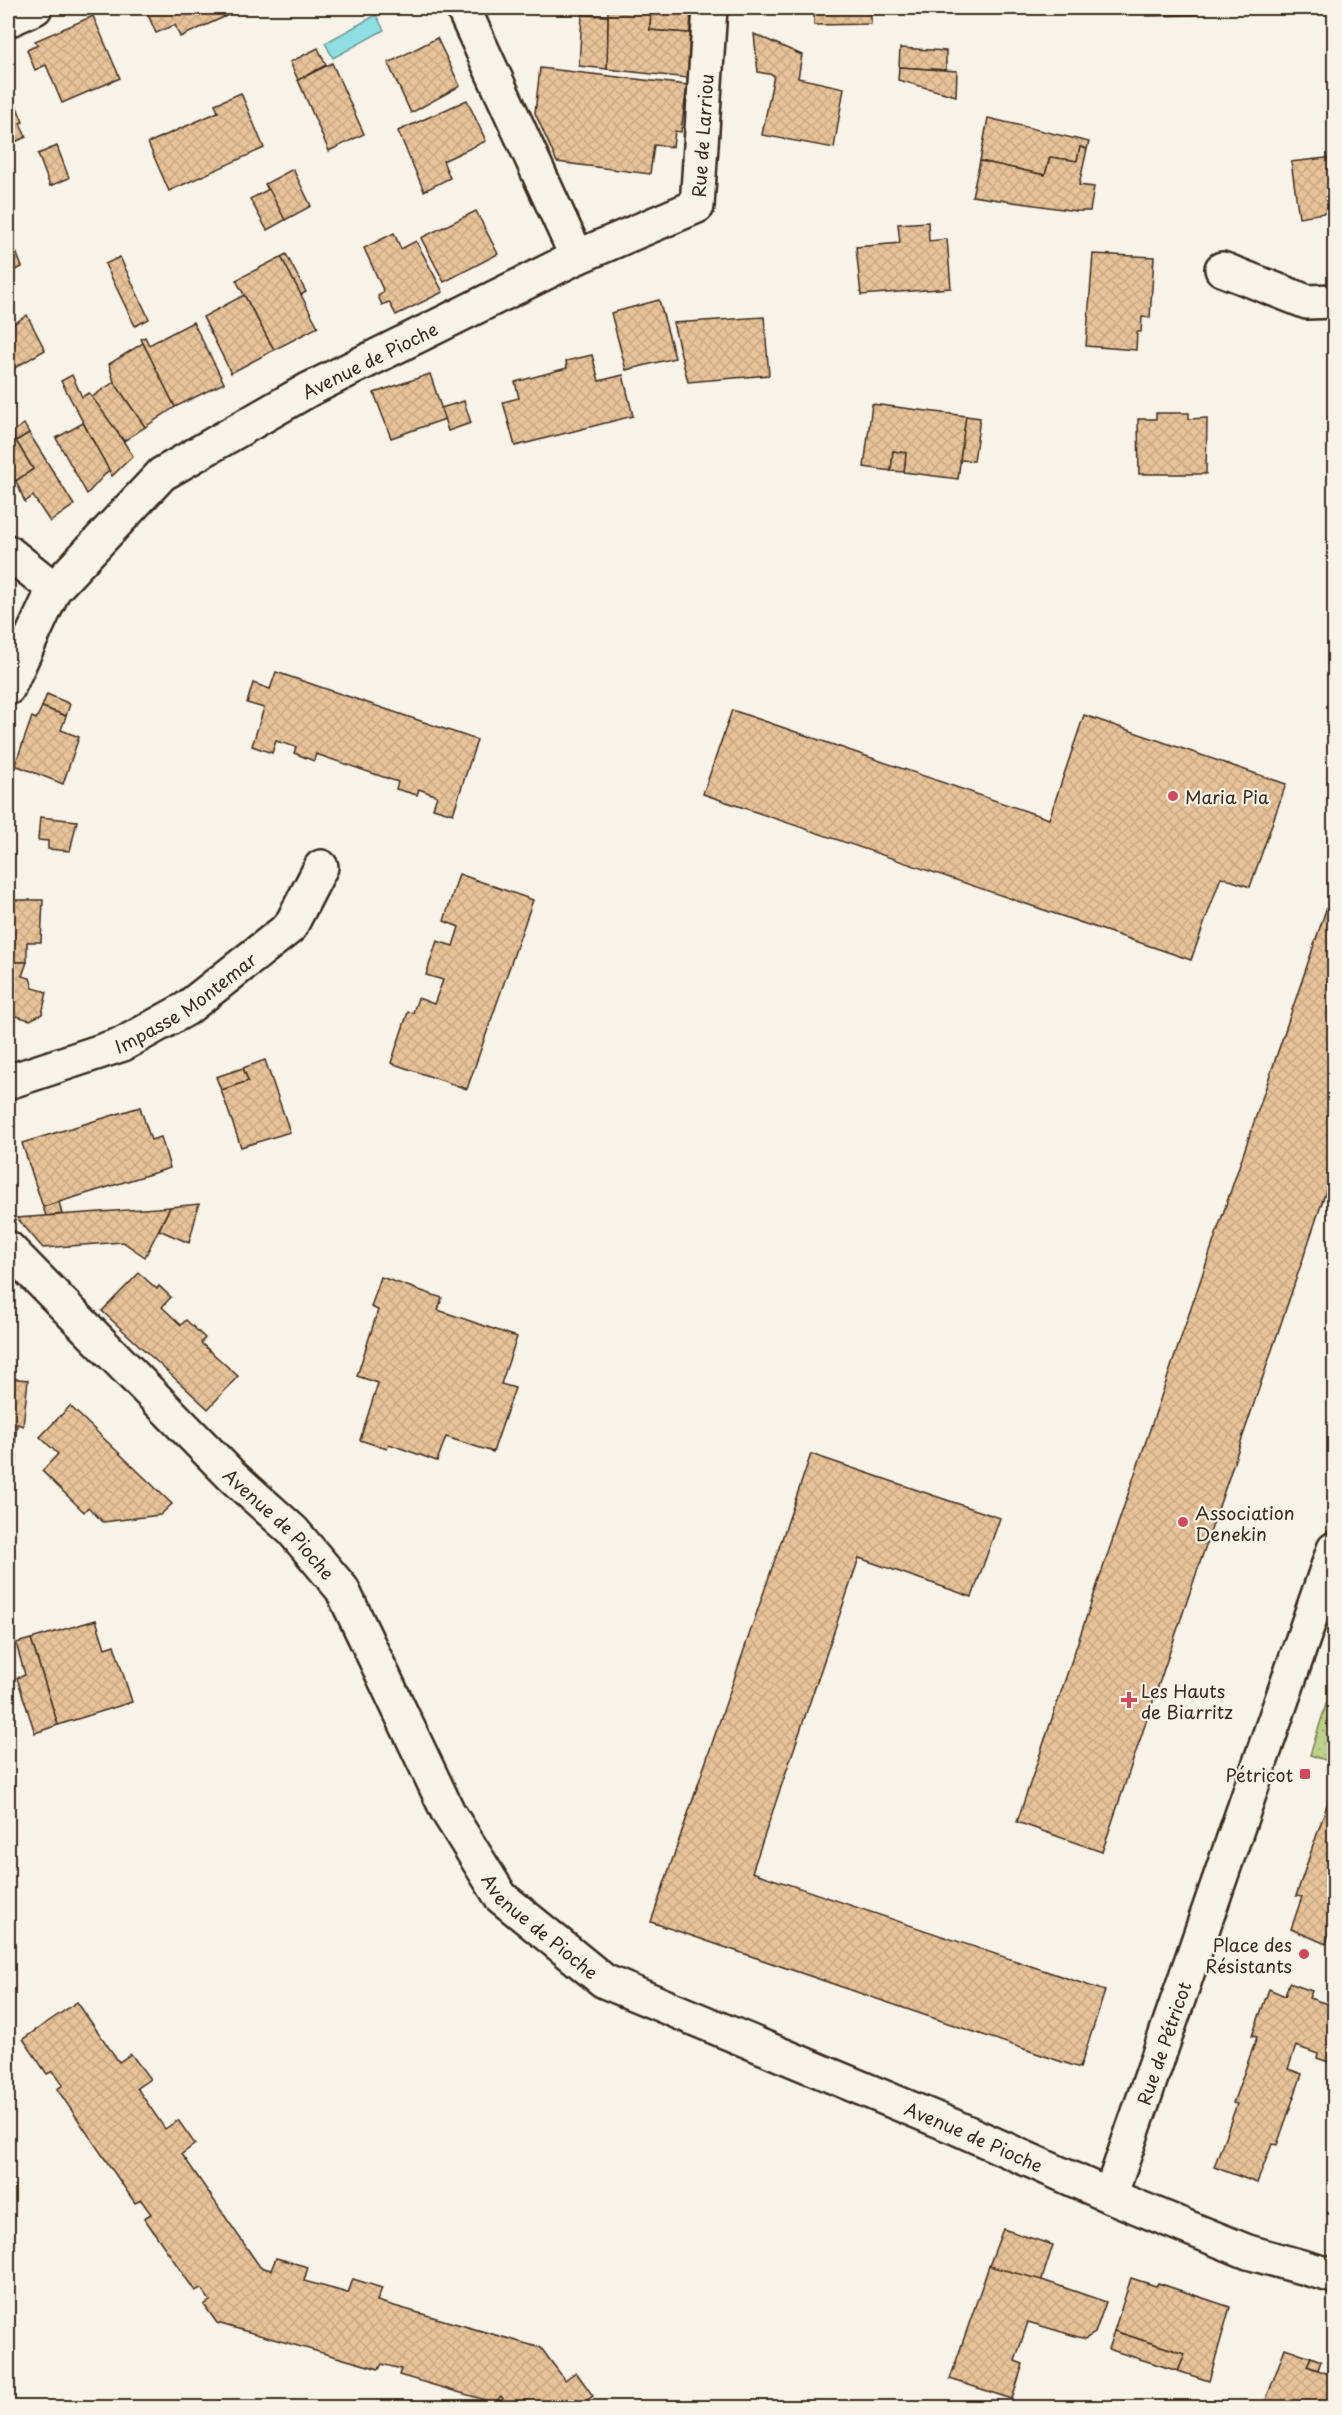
<svg xmlns="http://www.w3.org/2000/svg" width="1342" height="2415" font-family="'Playpen Sans',sans-serif">
<style>
.grass{fill:url(#grass-dots);stroke:#7c7e54;stroke-width:1.5}
.water{fill:#8ddfe4;stroke:#6c9795;stroke-width:1.5}
.building{fill:url(#building-cross-hatch);stroke:#3b2a1e;stroke-width:1.5}
.lines{fill:none;stroke-linecap:round;stroke-linejoin:round}
.street-casing{stroke:#3b2a1e;stroke-width:38}
.street{stroke:#f7f3e8;stroke-width:33}
.poi-dot{fill:#d1495b;stroke:#f7f3e8;stroke-width:2}
.labels{text-anchor:middle;dominant-baseline:central;stroke-width:4.5;stroke-linejoin:round;paint-order:stroke}
.street-label{font-size:18px;fill:#3b2a1e;stroke:#f7f3e8}
.poi-label{font-size:18px;fill:#3b2a1e;stroke:#f7f3e8;text-anchor:start}
</style>
<defs>
<pattern id="grass-dots" width="8" height="8" patternUnits="userSpaceOnUse" patternTransform="scale(1.5)"><rect width="8" height="8" fill="#bdd389"/><path d="M2 2h.1M6 6h.1" fill="none" stroke="#a3b576" stroke-width="1.8" stroke-linecap="round"/></pattern>
<pattern id="building-cross-hatch" width="8" height="8" patternUnits="userSpaceOnUse" patternTransform="scale(1.5)"><rect width="8" height="8" fill="#e8c399"/><path d="M0 0l8 8M0 8l8-8" fill="none" stroke="#c8a883"/></pattern>
</defs>
<rect width="100%" height="100%" fill="#f7f3e8"/>
<filter id="ink" filterUnits="userSpaceOnUse"><feTurbulence type="fractalNoise" baseFrequency=".0167" numOctaves="2"/><feDisplacementMap in="SourceGraphic" scale="12" xChannelSelector="R" yChannelSelector="G"/><feConvolveMatrix kernelMatrix="1 2 1 2 8 2 1 2 1" color-interpolation-filters="sRGB"/></filter>
<g filter="url(#ink)">
<polygon class="grass" points="1334,1679 1334,1763 1310,1755"/>
<polygon class="water" points="376,15 384,30 333,58 325,43"/>
<g class="building">
<polygon points="145,8 220,8 224,17 180,37 175,25 156,33"/>
<polygon points="220,8 244,8 224,17"/>
<polygon points="483,8 502,8 486,15"/>
<polygon points="624,8 651,8 650,30 690,33 688,78 607,69 608,10 624,11"/>
<polygon points="651,8 691,8 690,33 650,30"/>
<polygon points="814,8 871,8 871,24 814,25"/>
<polygon points="1146,8 1197,8 1197,15 1146,16"/>
<polygon points="582,15 608,16 607,69 579,66"/>
<polygon points="93,16 120,78 62,103 46,65 35,70 27,50 38,45 35,41"/>
<polygon points="754,34 802,55 798,78 844,88 834,148 762,135 774,75 758,72"/>
<polygon points="437,38 460,86 411,113 388,63"/>
<polygon points="318,48 326,65 298,80 290,62"/>
<polygon points="900,48 946,51 946,70 899,67"/>
<polygon points="332,63 364,134 329,151 298,80"/>
<polygon points="899,67 957,71 956,96 898,80"/>
<polygon points="540,68 687,85 681,132 675,131 673,147 654,145 650,174 557,162 535,113"/>
<polygon points="8,85 23,122 20,123 26,137 8,145"/>
<polygon points="241,93 264,148 169,191 148,143 218,112 215,104"/>
<polygon points="467,100 486,141 443,161 450,178 424,191 398,131"/>
<polygon points="988,118 1089,142 1087,149 1080,147 1077,161 1050,157 1045,175 980,161"/>
<polygon points="57,146 69,178 50,186 38,154"/>
<polygon points="1080,147 1087,149 1079,185 1094,187 1090,211 1076,211 972,196 980,161 1045,175 1050,157 1077,161"/>
<polygon points="1334,157 1334,205 1330,206 1331,212 1299,217 1291,162"/>
<polygon points="293,169 311,206 285,220 265,184"/>
<polygon points="269,189 285,220 267,230 250,199"/>
<polygon points="476,211 498,254 444,282 421,238"/>
<polygon points="928,222 929,241 947,239 951,288 861,295 856,247 900,243 898,224"/>
<polygon points="8,231 22,267 8,273"/>
<polygon points="394,233 401,249 416,241 443,292 396,315 389,302 382,305 378,296 384,292 364,248"/>
<polygon points="286,254 306,292 301,295 281,257"/>
<polygon points="1093,254 1154,257 1150,318 1142,317 1141,332 1137,332 1136,350 1086,346"/>
<polygon points="120,257 149,319 135,326 105,264"/>
<polygon points="281,257 318,327 274,350 236,280"/>
<polygon points="244,295 274,350 231,373 203,317"/>
<polygon points="659,300 675,358 626,370 611,313"/>
<polygon points="27,315 45,350 8,372 8,328"/>
<polygon points="764,317 769,375 688,382 673,323"/>
<polygon points="193,322 224,383 175,407 141,339 145,337 149,345"/>
<polygon points="143,343 175,407 145,427 114,382 109,364"/>
<polygon points="592,355 599,381 623,375 633,416 515,446 503,402 519,398 515,382 567,368 566,361"/>
<polygon points="430,374 445,419 391,438 374,393"/>
<polygon points="72,375 82,397 89,393 96,400 133,456 112,476 61,381"/>
<polygon points="114,382 145,427 124,441 92,397"/>
<polygon points="464,401 471,423 448,431 441,408"/>
<polygon points="872,404 966,416 958,479 904,472 906,453 893,451 891,471 864,467"/>
<polygon points="1156,413 1189,413 1189,419 1207,418 1206,474 1139,474 1138,419 1156,419"/>
<polygon points="966,416 980,418 974,461 960,460"/>
<polygon points="83,423 109,470 87,494 56,438"/>
<polygon points="24,424 29,433 16,441 11,433"/>
<polygon points="29,433 74,505 50,522 33,496 25,502 16,481 33,469 16,441"/>
<polygon points="16,441 33,469 15,481 8,470 8,448"/>
<polygon points="893,451 906,453 904,472 891,471"/>
<polygon points="276,672 477,740 453,814 433,808 437,796 419,789 417,795 396,789 398,782 316,754 314,761 294,753 296,747 276,741 272,753 252,746 264,708 247,703 253,683 270,689"/>
<polygon points="47,694 70,704 66,716 42,707"/>
<polygon points="42,707 66,716 61,730 79,737 63,784 15,765 32,717 36,719"/>
<polygon points="732,710 1049,819 1084,715 1286,784 1250,887 1221,877 1191,960 703,794"/>
<polygon points="40,817 77,821 70,851 48,849 48,841 38,840"/>
<polygon points="459,874 533,900 467,1089 391,1063 408,1012 413,1013 418,998 434,1004 443,980 426,975 437,941 453,946 459,927 444,921"/>
<polygon points="1334,886 1334,1167 1102,1852 1017,1822"/>
<polygon points="8,900 43,900 41,942 27,942 27,962 8,962"/>
<polygon points="8,962 27,962 22,976 30,978 33,988 47,992 42,1014 30,1020 8,1014"/>
<polygon points="265,1060 290,1132 241,1147 221,1090 248,1081 243,1068"/>
<polygon points="243,1068 248,1081 221,1090 216,1077"/>
<polygon points="140,1107 151,1140 161,1137 170,1168 43,1207 22,1143"/>
<polygon points="59,1202 62,1214 46,1216 43,1207"/>
<polygon points="199,1204 189,1243 159,1230 170,1207"/>
<polygon points="170,1207 145,1257 123,1242 43,1248 17,1218"/>
<polygon points="139,1273 157,1289 159,1286 171,1297 162,1307 181,1325 186,1320 205,1338 201,1343 238,1376 208,1409 102,1311"/>
<polygon points="381,1277 442,1298 438,1310 517,1337 501,1384 515,1388 493,1452 446,1437 437,1461 389,1444 387,1449 360,1440 378,1383 357,1376 378,1310 371,1307"/>
<polygon points="8,1378 28,1380 23,1426 17,1424 14,1456 17,1456 13,1490 8,1490"/>
<polygon points="70,1406 172,1504 160,1515 103,1522 88,1507 84,1512 42,1471 58,1454 40,1437"/>
<polygon points="811,1454 1000,1518 972,1597 859,1558 752,1872 1105,1991 1080,2068 651,1922"/>
<polygon points="96,1620 105,1648 114,1645 132,1702 58,1725 31,1639"/>
<polygon points="31,1639 58,1725 35,1733 17,1678 25,1675 16,1643"/>
<polygon points="1334,1784 1334,1915 1326,1944 1291,1929 1302,1897 1296,1896"/>
<polygon points="1289,1983 1312,1991 1309,1998 1334,2006 1334,2064 1317,2058 1318,2054 1296,2046 1288,2069 1302,2074 1277,2145 1272,2144 1257,2183 1214,2167 1237,2104 1233,2103 1257,2037 1252,2036 1269,1989 1285,1996"/>
<polygon points="77,2002 119,2062 131,2054 150,2079 137,2088 165,2129 178,2120 195,2144 182,2154 260,2267 271,2270 276,2258 308,2267 304,2281 348,2293 353,2279 382,2288 377,2301 541,2348 565,2380 576,2372 593,2396 582,2404 585,2408 509,2408 501,2396 495,2403 399,2375 401,2369 382,2364 379,2369 217,2323 204,2305 210,2301 201,2288 195,2291 144,2218 151,2214 141,2200 135,2203 57,2089 63,2085 53,2071 47,2074 23,2039"/>
<polygon points="1003,2229 1053,2245 1041,2282 989,2266"/>
<polygon points="989,2266 1042,2280 1106,2302 1095,2333 1085,2339 1028,2322 1015,2361 1023,2364 1012,2399 950,2379"/>
<polygon points="1131,2278 1156,2286 1158,2283 1230,2307 1209,2381 1178,2371 1185,2354 1114,2331"/>
<polygon points="1114,2331 1185,2354 1178,2371 1108,2349"/>
<polygon points="1285,2348 1311,2357 1307,2366 1334,2376 1334,2408 1263,2408"/>
<polygon points="1311,2357 1321,2361 1318,2370 1307,2366"/>
</g>
<g class="lines">
<g class="street-casing">
<g id="street">
<polyline points="8,20 35,8"/>
<path id="s1" d="M577 257 697 206 710 8"/>
<polyline points="1222,269 1307,302 1334,301"/>
<polyline points="8,552 54,589"/>
<path id="s2" d="M8 688 54 589 162 474 308 390 577 257 463 8"/>
<path id="s3" d="M8 1082 123 1044 186 1009 290 927 321 867"/>
<path id="s4" d="M8 1248 233 1477 293 1531 342 1589 448 1812 501 1897 604 1981 955 2127 1110 2196 1248 2252 1334 2276"/>
<path id="s5" d="M1110 2196 1334 1549"/>
</g>
</g>
<use href="#street" class="street"/>
</g>
</g>
<g class="poi-dot">
<circle cx="1173" cy="796" r="6"/>
<circle cx="1183" cy="1522" r="6"/>
<path d="M1126 1691h6v6h6v6h-6v6h-6v-6h-6v-6h6z"/>
<rect x="1299" y="1768" width="12" height="12" rx="3"/>
<circle cx="1304" cy="1954" r="6"/>
</g>
<g class="labels">
<g class="street-label">
<text stroke="none"><textPath href="#s1" startOffset="201">Rue de Larriou</textPath></text>
<text stroke="none"><textPath href="#s2" startOffset="504">Avenue de Pioche</textPath></text>
<text stroke="none"><textPath href="#s3" startOffset="196">Impasse Montemar</textPath></text>
<text stroke="none"><textPath href="#s4" startOffset="387">Avenue de Pioche</textPath></text>
<text stroke="none"><textPath href="#s4" startOffset="873">Avenue de Pioche</textPath></text>
<text stroke="none"><textPath href="#s5" startOffset="162">Rue de Pétricot</textPath></text>
<text stroke="none"><textPath href="#s4" startOffset="1359">Avenue de Pioche</textPath></text>
</g>
<g class="poi-label">
<text x="1185" y="796">Maria Pia</text>
<text x="1195" y="1512">Association<tspan x="1195" dy="21">Denekin</tspan></text>
<text x="1141" y="1690">Les Hauts<tspan x="1141" dy="21">de Biarritz</tspan></text>
<text x="1293" y="1774" text-anchor="end">Pétricot</text>
<text x="1292" y="1944" text-anchor="end">Place des<tspan x="1292" dy="21">Résistants</tspan></text>
</g>
</g>
<rect width="1342" height="2415" fill="none" stroke="#f7f3e8" stroke-width="30"/>
<rect x="15" y="15" width="1312" height="2385" fill="none" stroke="#3b2a1e" stroke-width="2" filter="url(#ink)"/>
</svg>
